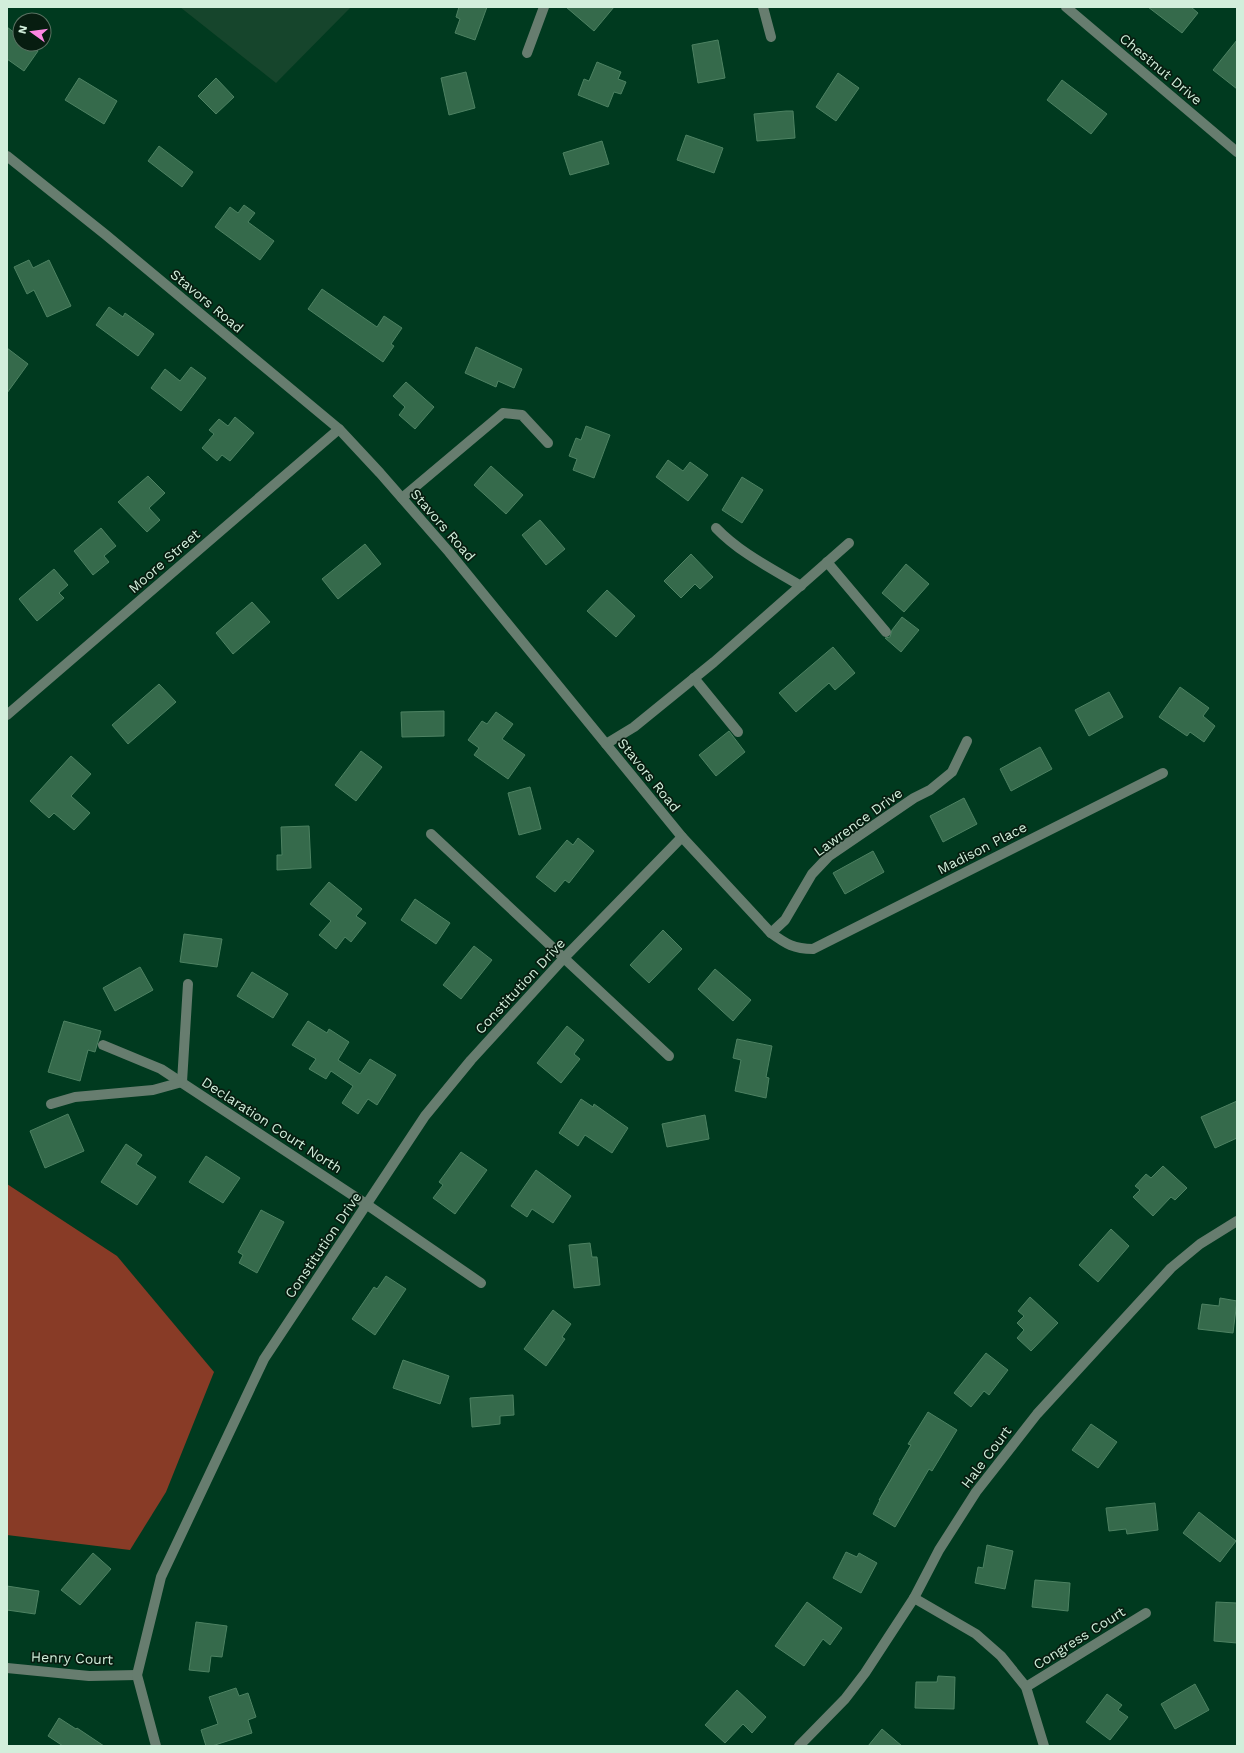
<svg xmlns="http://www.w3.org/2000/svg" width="1244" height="1753" font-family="'Work Sans',sans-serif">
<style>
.built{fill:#16452c}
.forest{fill:#883b26}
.building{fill:#356a4b;stroke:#4d8262}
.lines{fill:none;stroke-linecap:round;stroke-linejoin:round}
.minor{stroke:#677d6f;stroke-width:10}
.labels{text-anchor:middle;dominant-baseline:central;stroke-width:3.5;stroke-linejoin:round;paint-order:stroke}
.street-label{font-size:14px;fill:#d2eedb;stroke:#071d10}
</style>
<rect width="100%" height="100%" fill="#003a1f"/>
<polygon class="built" points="180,7 351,7 276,83"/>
<polygon class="forest" points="7,1184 117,1256 214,1372 166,1492 130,1550 7,1535"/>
<g class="building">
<polygon points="459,7 487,7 475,40 455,33 460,19 456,17"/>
<polygon points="566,7 614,7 594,31"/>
<polygon points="1148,7 1191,7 1198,13 1182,33"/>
<polygon points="7,27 20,37 20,44 29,44 38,51 24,71 7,59"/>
<polygon points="718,40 725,78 698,83 692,45"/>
<polygon points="1237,40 1237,89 1213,70"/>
<polygon points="597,62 621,72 618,79 626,82 621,94 614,92 608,107 578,95 584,79 589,81"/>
<polygon points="466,72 475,108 449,115 441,78"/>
<polygon points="838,73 859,88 836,121 816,107"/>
<polygon points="79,78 117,101 104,124 65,100"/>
<polygon points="216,78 234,97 216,114 198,96"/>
<polygon points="1062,80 1107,114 1091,134 1047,100"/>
<polygon points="786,111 793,111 795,138 757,141 754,114"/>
<polygon points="686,135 723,148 714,173 677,160"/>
<polygon points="602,141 609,164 570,175 563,153"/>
<polygon points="159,146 193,172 182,187 148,161"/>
<polygon points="244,205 255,213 248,222 274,241 260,260 215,227 230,207 238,213"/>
<polygon points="29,260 33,268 49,260 71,306 47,317 34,290 27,294 14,267"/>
<polygon points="322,289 377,327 384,316 402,328 391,344 394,346 383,362 308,309"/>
<polygon points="109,307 123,317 125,313 154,334 138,356 96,325"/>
<polygon points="476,347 522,369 514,388 498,381 496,387 465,373"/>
<polygon points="7,348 28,364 7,393"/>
<polygon points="191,367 206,378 181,411 151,388 165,369 180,381"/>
<polygon points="406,382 434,407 415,429 399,415 405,407 393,396"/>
<polygon points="235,417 254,433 230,461 222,455 217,461 202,448 214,434 209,430 219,419 228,426"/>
<polygon points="586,426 610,435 594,478 573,470 577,459 569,456 576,438 581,440"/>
<polygon points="668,460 683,471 690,462 708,475 688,501 656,477"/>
<polygon points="491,466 523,495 506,514 474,485"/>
<polygon points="148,476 165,493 149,508 160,520 147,532 118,502"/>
<polygon points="742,477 763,490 742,523 722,510"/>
<polygon points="540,520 565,549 546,565 522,535"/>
<polygon points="101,528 116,546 104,556 109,562 93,575 74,551"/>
<polygon points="365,544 381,564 338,599 322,579"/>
<polygon points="691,554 713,577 700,589 695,584 681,598 664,581"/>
<polygon points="906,564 929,584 904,612 882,593"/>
<polygon points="54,569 68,585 59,593 64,598 37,621 19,599"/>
<polygon points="607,590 635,616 616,637 587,611"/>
<polygon points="252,602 270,622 233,654 216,633"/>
<polygon points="902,617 919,630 901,652 885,638 890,637 892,630"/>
<polygon points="833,647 855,673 835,690 829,683 796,712 779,693"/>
<polygon points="159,684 176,702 128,744 112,725"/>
<polygon points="1180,687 1209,708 1203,716 1215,726 1204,742 1190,732 1187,736 1159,717"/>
<polygon points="1109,692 1123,717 1089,736 1075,710"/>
<polygon points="444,711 444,736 402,737 401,712"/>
<polygon points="496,712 513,724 502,739 525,755 508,779 474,755 479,748 468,740 482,721 487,724"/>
<polygon points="729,731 745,752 716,776 699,755"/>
<polygon points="1040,747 1052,769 1011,791 1000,769"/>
<polygon points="361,751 382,767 356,801 335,785"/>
<polygon points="71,756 91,774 71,796 90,813 74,830 54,813 49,818 30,801"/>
<polygon points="530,787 541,829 519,835 508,793"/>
<polygon points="964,798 977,824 943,842 930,816"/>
<polygon points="309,826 311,868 277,870 277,855 282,855 281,827"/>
<polygon points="578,838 594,851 569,883 565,880 555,892 536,877 567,840 573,845"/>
<polygon points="873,851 884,872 845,894 833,873"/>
<polygon points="329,882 362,909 356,916 366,923 351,942 345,937 336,949 319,935 331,921 310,904"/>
<polygon points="415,899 450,923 436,944 401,920"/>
<polygon points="663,930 682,949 649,983 630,965"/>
<polygon points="184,934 222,939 217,967 180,962"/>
<polygon points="474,946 492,960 461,999 443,985"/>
<polygon points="140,967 153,990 115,1011 103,988"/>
<polygon points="715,969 751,1000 733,1021 698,989"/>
<polygon points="252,972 288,994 273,1018 237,996"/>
<polygon points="64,1021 101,1031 95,1052 88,1050 80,1081 48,1072"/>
<polygon points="308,1021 327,1033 329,1029 349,1042 338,1060 360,1074 370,1059 396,1075 377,1105 368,1099 358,1114 342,1103 353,1086 331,1071 326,1079 309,1069 316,1059 292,1045"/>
<polygon points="567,1026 584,1040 574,1054 580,1059 561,1083 537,1063"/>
<polygon points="737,1039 772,1046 766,1077 769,1078 766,1098 735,1091 741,1060 733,1058"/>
<polygon points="581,1099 593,1107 594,1104 628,1128 612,1153 585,1135 578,1146 559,1133"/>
<polygon points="1237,1101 1237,1138 1215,1148 1201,1117"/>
<polygon points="68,1114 84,1151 45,1168 30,1131"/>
<polygon points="705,1115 709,1139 667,1147 662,1124"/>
<polygon points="126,1144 142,1155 136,1164 156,1177 137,1205 101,1182"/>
<polygon points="461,1152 487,1170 455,1214 433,1198 443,1185 439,1182"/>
<polygon points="206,1156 240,1178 223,1203 189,1182"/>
<polygon points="1163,1166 1187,1188 1175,1200 1171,1197 1153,1216 1133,1197 1140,1190 1135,1186 1146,1174 1151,1178"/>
<polygon points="536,1170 571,1196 553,1223 532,1209 527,1217 511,1206"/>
<polygon points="261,1210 284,1222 257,1273 239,1263 243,1255 238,1252"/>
<polygon points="1111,1229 1129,1246 1098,1282 1079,1265"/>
<polygon points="590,1243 592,1257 597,1257 600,1285 574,1288 569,1245"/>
<polygon points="386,1276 406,1289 375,1335 352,1319 374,1287 377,1289"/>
<polygon points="1030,1297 1058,1323 1031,1351 1017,1338 1024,1330 1017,1323 1024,1316 1018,1311"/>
<polygon points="1220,1298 1237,1301 1233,1333 1198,1329 1202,1304 1219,1306"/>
<polygon points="553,1310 571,1324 562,1337 565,1339 546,1366 524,1349"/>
<polygon points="986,1353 1008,1370 989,1395 984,1391 971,1407 954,1393"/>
<polygon points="403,1360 449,1376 440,1404 393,1388"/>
<polygon points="513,1395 514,1415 500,1416 500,1424 472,1427 470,1398"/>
<polygon points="928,1412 957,1430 932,1471 929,1469 895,1527 873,1514 880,1500 879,1500 911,1445 908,1444"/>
<polygon points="1091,1424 1117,1442 1098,1468 1072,1450"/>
<polygon points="1155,1503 1158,1530 1127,1534 1126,1529 1109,1531 1106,1508"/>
<polygon points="1199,1512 1236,1541 1220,1562 1183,1533"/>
<polygon points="987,1545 1013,1551 1005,1589 975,1583 978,1567 983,1568"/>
<polygon points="846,1552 857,1557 859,1553 877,1563 861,1593 833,1578"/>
<polygon points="93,1553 111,1569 80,1605 61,1590"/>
<polygon points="1035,1580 1070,1583 1068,1611 1032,1607"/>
<polygon points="7,1586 39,1591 35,1614 7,1610"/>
<polygon points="807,1602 842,1628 830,1645 823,1639 804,1666 775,1646"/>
<polygon points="1216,1602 1237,1603 1237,1643 1214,1641"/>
<polygon points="196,1622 227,1626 222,1657 211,1656 209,1672 189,1670"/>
<polygon points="938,1676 955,1677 954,1709 915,1708 916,1682 937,1682"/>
<polygon points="1195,1684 1209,1710 1175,1729 1161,1704"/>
<polygon points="236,1688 239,1696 248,1693 256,1717 248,1720 252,1733 212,1746 206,1746 201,1730 218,1724 209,1697"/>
<polygon points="737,1690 766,1717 752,1733 743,1724 725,1743 705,1725"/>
<polygon points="1107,1694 1122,1705 1118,1710 1128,1717 1110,1740 1086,1722"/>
<polygon points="59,1718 76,1729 77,1728 104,1746 63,1746 48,1736"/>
<polygon points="882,1729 902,1746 868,1746"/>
</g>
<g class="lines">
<g class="minor">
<polyline points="763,7 771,37"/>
<polyline points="1066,7 1237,152"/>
<polyline points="527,53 544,7"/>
<path d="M7 156 106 235 339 429 380 473 449 552 682 837 771 933C786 944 794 949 813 949L1163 773"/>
<polyline points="402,498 503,413 522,415 548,443"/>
<path d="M716 528C740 553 771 568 801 586"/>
<polyline points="827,562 886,632"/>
<polyline points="694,678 738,732"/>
<polyline points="7,715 339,429"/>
<polyline points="606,744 634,727 714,662 849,543"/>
<polyline points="431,834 669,1056"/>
<polyline points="771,933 785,920 812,874 829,856 914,798 930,790 952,772 967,741"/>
<polyline points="103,1045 161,1069 366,1204 481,1283"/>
<polyline points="182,1082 188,984"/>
<polyline points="51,1104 75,1097 153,1090 182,1082"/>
<polyline points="914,1598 976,1634 1001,1656 1026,1687 1044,1746"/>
<polyline points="7,1668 89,1676 137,1675"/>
<polyline points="1026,1687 1146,1613"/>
<polyline points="156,1746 137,1675 161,1577 264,1359 425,1116 471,1060 564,958 682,837"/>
<polyline points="799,1746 845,1699 865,1673 914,1598 939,1550 976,1492 1037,1414 1171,1268 1200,1244 1237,1221"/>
</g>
</g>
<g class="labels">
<g class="street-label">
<text transform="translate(1161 69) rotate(40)">Chestnut Drive</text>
<text transform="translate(207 301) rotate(40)">Stavors Road</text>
<text transform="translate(443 525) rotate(49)">Stavors Road</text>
<text transform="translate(164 561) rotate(-41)">Moore Street</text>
<text transform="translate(649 775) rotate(51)">Stavors Road</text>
<text transform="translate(858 822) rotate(-36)">Lawrence Drive</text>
<text transform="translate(982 848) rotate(-27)">Madison Place</text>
<text transform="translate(520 986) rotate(-47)">Constitution Drive</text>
<text transform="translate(272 1125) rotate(33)">Declaration Court North</text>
<text transform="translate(323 1245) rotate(-56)">Constitution Drive</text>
<text transform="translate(986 1457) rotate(-53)">Hale Court</text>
<text transform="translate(1079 1638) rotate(-32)">Congress Court</text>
<text transform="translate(72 1658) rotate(2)">Henry Court</text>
</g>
</g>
<rect width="1244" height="1753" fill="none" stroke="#d2eedb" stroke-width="16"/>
<g transform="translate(32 32) rotate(284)"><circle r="19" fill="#071d10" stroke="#587161"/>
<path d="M0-3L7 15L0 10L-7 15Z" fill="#fd86e2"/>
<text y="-6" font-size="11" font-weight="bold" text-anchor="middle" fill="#d2eedb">N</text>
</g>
</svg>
